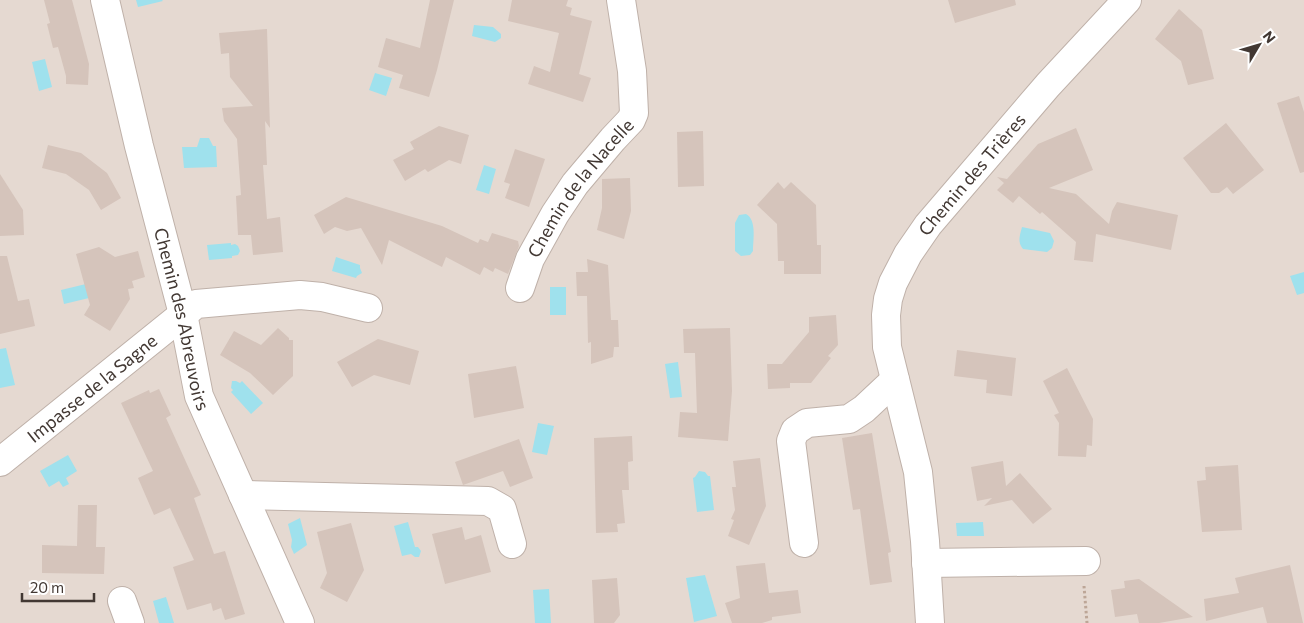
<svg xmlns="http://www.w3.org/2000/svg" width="1304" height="623" font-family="Commissioner,sans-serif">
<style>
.residential{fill:#e5d9d1}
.water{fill:#9fe1ed}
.building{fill:#d5c4bb}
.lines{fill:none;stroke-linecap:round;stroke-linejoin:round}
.minor-casing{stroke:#bfb1a9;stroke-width:30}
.path{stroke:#bda697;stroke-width:3;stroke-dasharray:2.5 2.5;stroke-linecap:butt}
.minor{stroke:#fff;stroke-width:28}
.labels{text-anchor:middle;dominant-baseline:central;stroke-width:4;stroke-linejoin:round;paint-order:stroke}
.street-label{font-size:18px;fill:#423833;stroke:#fff}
</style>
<rect width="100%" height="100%" fill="#f1e9e3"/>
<rect class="residential" x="0" y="0" width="1304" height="623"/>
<g class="water">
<polygon points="136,0 162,0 163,1 138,7"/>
<polygon points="474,25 493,27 501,34 501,38 495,42 472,36"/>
<polygon points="45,59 52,87 39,91 32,62"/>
<polygon points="375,73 392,78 386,96 369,90"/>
<polygon points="200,138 209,138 213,146 216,146 217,167 184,168 182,147 197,147"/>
<polygon points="484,165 496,169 489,194 476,190"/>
<path d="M746 214C757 220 753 240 753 251L750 255 741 256 735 251V223L739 215Z"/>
<path d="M1022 227 1050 233 1054 241 1052 248 1047 252 1023 249C1017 242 1020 235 1022 227Z"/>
<polygon points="231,243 231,245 235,244 238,246 240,251 238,255 232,256 232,258 209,260 207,245"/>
<polygon points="336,257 360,265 360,268 362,273 357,276 356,278 332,271"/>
<polygon points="1304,272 1304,293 1297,295 1290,276"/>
<polygon points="86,284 89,298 64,304 61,290"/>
<rect x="550" y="287" width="16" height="28"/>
<polygon points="6,348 15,385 0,388 0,349"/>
<polygon points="678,362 682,397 670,398 665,364"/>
<polygon points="232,381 236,381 240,383 242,381 263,403 251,414 231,392 233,390 231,388"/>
<polygon points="538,423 554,426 547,455 532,452"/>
<polygon points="68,455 77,471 66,478 69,484 63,487 59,481 49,487 40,471"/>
<polygon points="699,471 705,472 708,476 710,476 714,510 697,512 693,478 695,477"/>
<polygon points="300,518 307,545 294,554 291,547 292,540 288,524"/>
<polygon points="408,522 415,547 418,547 421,551 419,557 415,557 411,554 402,556 394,526"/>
<polygon points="983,522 984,536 957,536 956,523"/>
<polygon points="705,575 717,616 694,622 686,578"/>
<polygon points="549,589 551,623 535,623 533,590"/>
<polygon points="166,597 174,623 159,623 153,601"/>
</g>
<g class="building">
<polygon points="44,0 72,0 89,64 88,85 66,84 66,76 58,47 53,48 47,24 50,23"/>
<polygon points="430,0 454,0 437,70 429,97 399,88 403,75 378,67 386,38 420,48"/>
<polygon points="512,0 568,0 566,6 572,8 570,15 592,21 579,74 591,78 583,102 528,84 534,66 550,72 559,33 508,21"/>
<polygon points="948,0 1015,0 1016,5 955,23"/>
<polygon points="1179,9 1202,30 1214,79 1188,85 1181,61 1155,39"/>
<polygon points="267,29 270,128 265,121 267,165 263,165 267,219 280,217 283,252 253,255 251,235 238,235 236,196 241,195 237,139 224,121 222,108 253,106 230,77 229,53 221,54 219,33"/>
<polygon points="1299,96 1304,112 1304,172 1300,173 1277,103"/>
<polygon points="1226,123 1264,170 1233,194 1227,187 1219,193 1211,193 1183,158"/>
<polygon points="439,126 469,135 461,164 449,160 428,172 425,169 405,181 393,160 414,149 410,142"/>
<polygon points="1076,128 1093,170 1049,188 1076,194 1109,224 1112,211 1117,202 1178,215 1171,250 1096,234 1093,262 1074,260 1076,242 1042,212 1040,214 1019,196 1013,203 997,190 1004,183 997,177 1007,179 1038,144"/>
<polygon points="703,131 704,186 678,187 677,132"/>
<polygon points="48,145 81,153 107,173 121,198 101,210 89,190 66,174 42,168"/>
<polygon points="515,149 545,159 529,207 505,198 510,184 504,182"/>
<polygon points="0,174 23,210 24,235 0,236"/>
<polygon points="630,178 631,211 624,239 597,230 602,208 602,179"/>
<polygon points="778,182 784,189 791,182 816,205 817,245 821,245 821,274 784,274 784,261 778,261 777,224 757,205"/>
<polygon points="346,197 442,226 478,243 480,239 488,242 492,233 518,241 519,246 508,274 495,268 493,272 484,267 480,275 446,257 442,267 389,240 382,265 361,228 347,231 335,227 324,234 314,215"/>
<polygon points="99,247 115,257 138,251 145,277 132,281 134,288 128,289 130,299 110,331 84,315 90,305 76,254"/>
<polygon points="0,256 7,256 18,301 29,299 35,326 0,334"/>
<polygon points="587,259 608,265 611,320 618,320 619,347 614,347 613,357 591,364 591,342 588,343 587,296 577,296 576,272 588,272"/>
<polygon points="836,315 838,345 828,356 831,358 811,383 790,383 790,388 768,389 767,364 782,364 809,332 809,317"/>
<polygon points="278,328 289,338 289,340 293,340 293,376 273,395 250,373 220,355 234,331 261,345"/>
<polygon points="730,328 732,391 728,441 678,437 680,412 697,413 695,353 684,353 683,329"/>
<polygon points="378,339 419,351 410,385 374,375 352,387 337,362"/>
<polygon points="957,350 1016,358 1012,396 986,393 987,380 954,376"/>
<polygon points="516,366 524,408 474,418 468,374"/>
<polygon points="1067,368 1093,419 1092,446 1087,445 1086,457 1058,456 1059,423 1054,415 1059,413 1043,381"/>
<polygon points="159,389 171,415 166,418 201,495 194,498 214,554 225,551 245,614 225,620 221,608 213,611 211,603 187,610 173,567 194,560 170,508 154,515 138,478 153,471 121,403 149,390 150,393"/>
<polygon points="872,433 891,552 888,553 892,582 870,585 860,509 853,510 842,438"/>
<polygon points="632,436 633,461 628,462 629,490 622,490 625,523 617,524 618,532 596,533 594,438"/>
<polygon points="519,439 533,478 510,487 503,471 463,485 455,462"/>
<polygon points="760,458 766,506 749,545 728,536 734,520 731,519 735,510 732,487 736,487 733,461"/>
<polygon points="1003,461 1006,486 1020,473 1052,509 1033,524 1012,500 984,506 992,498 977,501 971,467"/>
<polygon points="1238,465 1242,530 1202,532 1197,481 1206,480 1205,467"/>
<polygon points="78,505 97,505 96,547 105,547 104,574 42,573 42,545 77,546"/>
<polygon points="351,523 364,570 347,602 320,588 327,573 317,532"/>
<polygon points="462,527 465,540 481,535 491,572 445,584 432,534"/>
<polygon points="765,563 769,593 798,590 801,613 772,617 772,620 762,623 732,623 725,603 740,598 736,566"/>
<polygon points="1290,565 1303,623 1267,623 1263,607 1206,621 1204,599 1239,593 1235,578"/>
<polygon points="617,578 620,615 614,623 594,623 592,580"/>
<polygon points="1139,579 1193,617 1159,623 1139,623 1137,614 1115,617 1111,590 1125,588 1124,581"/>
</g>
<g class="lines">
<g class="minor-casing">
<g id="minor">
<path id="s1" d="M105 0 139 146 183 314 199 396 300 623"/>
<path id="s2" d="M520 288 530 259 555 214 575 184 613 139 631 120 634 113 632 71 621 0"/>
<path id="s3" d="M0 462 196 304 300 295 322 297 368 308"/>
<polyline points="243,495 488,501 502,509 512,544"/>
<polyline points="804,543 791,441 795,431 807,423 849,419 864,409 895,380"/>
<polyline points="926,563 1086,561"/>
<polyline points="122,601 130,623"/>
<path id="s4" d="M930 623 925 541 918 472 887 347 886 315 888 299 893 283 908 254 928 225 1048 85 1127 0"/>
</g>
</g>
<polyline class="path" points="1084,586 1087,623"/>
<use href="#minor" class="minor"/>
</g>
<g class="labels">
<g class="street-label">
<text stroke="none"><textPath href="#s4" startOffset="480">Chemin des Trières</textPath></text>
<text stroke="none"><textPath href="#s2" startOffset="118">Chemin de la Nacelle</textPath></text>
<text stroke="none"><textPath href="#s1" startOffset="328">Chemin des Abreuvoirs</textPath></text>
<text stroke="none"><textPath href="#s3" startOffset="118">Impasse de la Sagne</textPath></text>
</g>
</g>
<g transform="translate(1259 45) rotate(52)" stroke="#ffffff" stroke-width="4" paint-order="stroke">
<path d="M0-4L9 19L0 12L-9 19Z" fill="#423833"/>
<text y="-8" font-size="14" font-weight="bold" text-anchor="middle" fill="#423833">N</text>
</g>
<path d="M22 593v8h72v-8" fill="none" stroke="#423833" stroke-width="2.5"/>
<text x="30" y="593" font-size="15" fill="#423833" stroke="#ffffff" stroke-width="4" paint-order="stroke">20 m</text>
</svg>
